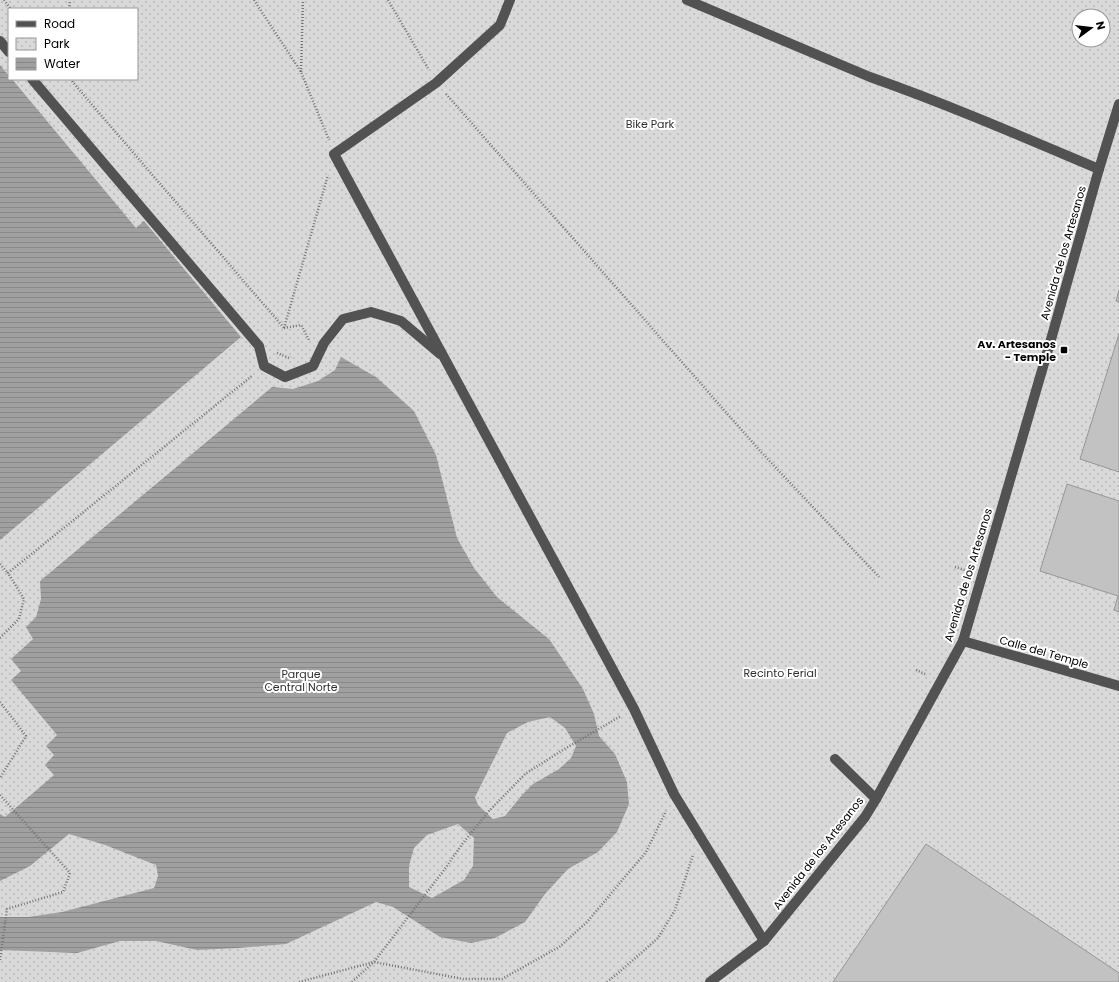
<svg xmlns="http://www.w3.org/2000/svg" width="1119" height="982" font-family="Poppins,sans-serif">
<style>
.park{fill:url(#park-dots);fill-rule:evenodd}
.water{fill:url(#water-rules);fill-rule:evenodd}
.building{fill:#c2c2c2;stroke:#969696}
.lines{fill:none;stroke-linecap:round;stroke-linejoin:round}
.path{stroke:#747474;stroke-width:2.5;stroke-dasharray:1 2;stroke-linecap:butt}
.minor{stroke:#525252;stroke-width:10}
.poi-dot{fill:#000;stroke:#fff;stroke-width:1.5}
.labels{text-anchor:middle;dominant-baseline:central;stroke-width:4;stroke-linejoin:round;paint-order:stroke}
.park-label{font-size:11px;fill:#303030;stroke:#fff}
.street-label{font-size:11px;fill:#000;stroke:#fff}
.poi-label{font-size:11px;font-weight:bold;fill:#000;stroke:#fff;text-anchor:end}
</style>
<defs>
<pattern id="park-dots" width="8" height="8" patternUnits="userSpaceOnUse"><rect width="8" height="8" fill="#d9d9d9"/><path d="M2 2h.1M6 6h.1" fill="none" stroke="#b8b8b8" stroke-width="1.8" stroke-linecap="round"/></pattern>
<pattern id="water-rules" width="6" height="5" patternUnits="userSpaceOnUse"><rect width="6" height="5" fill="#a0a0a0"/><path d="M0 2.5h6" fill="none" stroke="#888"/></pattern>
</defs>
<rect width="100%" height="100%" fill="#fff"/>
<path class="park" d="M0 0H1119V982H0ZM9 9H137V79H9ZM1079 16H1103V40H1079Z"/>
<g class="water">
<polygon points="0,65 9,76 9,79 12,79 136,228 144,221 241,337 0,540"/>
<path d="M341 357 376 377 414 411 436 455 457 538 474 568 497 597 549 639 583 689 594 714 599 736 615 754 627 782 629 804 617 832 598 852 568 869 545 894 525 922 495 938 471 943 440 937 393 907 376 902 286 944 238 948 197 950 156 941H120L77 953 0 950V917H28L62 912 154 888 158 876 156 865 105 845 69 834 30 866 0 881V814L5 817 54 775 45 765 54 755 46 746 57 735 11 680 21 671 11 659 33 639 26 627 36 617 41 599 40 581 272 387 293 389 318 381 335 370ZM550 717 565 728 576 746 571 758 559 769 533 784 522 795 505 816 493 819 478 805 475 797 507 733 528 722ZM458 824 474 838 473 866 464 880 432 898 409 887V866L414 848 427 835Z"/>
</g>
<g class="building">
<polygon points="1119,290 1119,302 1116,301"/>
<polygon points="1119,334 1119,472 1080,459"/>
<polygon points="1067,484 1119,501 1119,612 1114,610 1118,596 1040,571"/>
<polygon points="926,844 1119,973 1119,982 833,982"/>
</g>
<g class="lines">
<g class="path">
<polyline points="4,0 11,9"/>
<polyline points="254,0 301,72 329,140"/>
<polyline points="388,0 429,70"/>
<polyline points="69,9 70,0"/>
<polyline points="301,72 303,0"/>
<polyline points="70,79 284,328"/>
<polyline points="446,94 761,452 879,577"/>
<polyline points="284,328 328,175"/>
<polyline points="284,328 301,325 309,340"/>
<polyline points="277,353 289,358 291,357"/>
<polyline points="0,564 8,573"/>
<polyline points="955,567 968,571"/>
<polyline points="0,638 19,619 24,599 8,573 253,375"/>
<polyline points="916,670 927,675"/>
<polyline points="0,702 26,736 0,778"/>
<polyline points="0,795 70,873 63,892 7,909 0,960"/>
<polyline points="299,982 374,962 463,979 502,979 559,947 587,922 646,852 666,811"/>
<polyline points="352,982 374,962 444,870 463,843 489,811 525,774 566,748 621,716"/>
<polyline points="607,982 617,974 658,938 675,910 693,855"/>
</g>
<g class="minor">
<polyline points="510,0 500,25 436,83 334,154 634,709 674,794 764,941"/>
<path d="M687 0 870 77C947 104 1023 137 1099 169"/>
<polyline points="0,41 9,52"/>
<polyline points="32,79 259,346 264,366 285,377 313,366 324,343 343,319 371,312 401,321 440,354"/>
<polyline points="963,641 1119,686"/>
<polyline points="835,759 876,799"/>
<polyline points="710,982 764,941 865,817 876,799 963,641 1052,336 1099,169 1119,104"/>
</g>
</g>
<rect class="poi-dot" x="1060" y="346" width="8" height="8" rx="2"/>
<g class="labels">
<g class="park-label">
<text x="650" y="124">Bike Park</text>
<text x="780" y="673">Recinto Ferial</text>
<text x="301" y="674">Parque<tspan x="301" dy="13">Central Norte</tspan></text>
</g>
<g class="street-label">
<text transform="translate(1063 253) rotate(-74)">Avenida de los Artesanos</text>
<text transform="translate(968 575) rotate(-73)">Avenida de los Artesanos</text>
<text transform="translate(1044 652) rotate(16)">Calle del Temple</text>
<text transform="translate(818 853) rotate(-52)">Avenida de los Artesanos</text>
</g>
<g class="poi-label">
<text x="1056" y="344">Av. Artesanos<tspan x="1056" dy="13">- Temple</tspan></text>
</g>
</g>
<rect x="8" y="8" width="130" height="72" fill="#ffffff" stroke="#999999"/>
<rect x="16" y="21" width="20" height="6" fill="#525252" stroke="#999999"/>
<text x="44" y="28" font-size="12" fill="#000000">Road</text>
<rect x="16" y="38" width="20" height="12" fill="url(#park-dots)" stroke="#999999"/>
<text x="44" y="48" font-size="12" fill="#000000">Park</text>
<rect x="16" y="58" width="20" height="12" fill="url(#water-rules)" stroke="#999999"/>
<text x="44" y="68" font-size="12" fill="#000000">Water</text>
<g transform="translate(1091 28) rotate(75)"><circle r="19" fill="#ffffff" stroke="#999999"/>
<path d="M0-3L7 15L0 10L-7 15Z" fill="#000000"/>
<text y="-6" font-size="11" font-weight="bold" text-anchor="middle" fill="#000000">N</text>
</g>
</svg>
